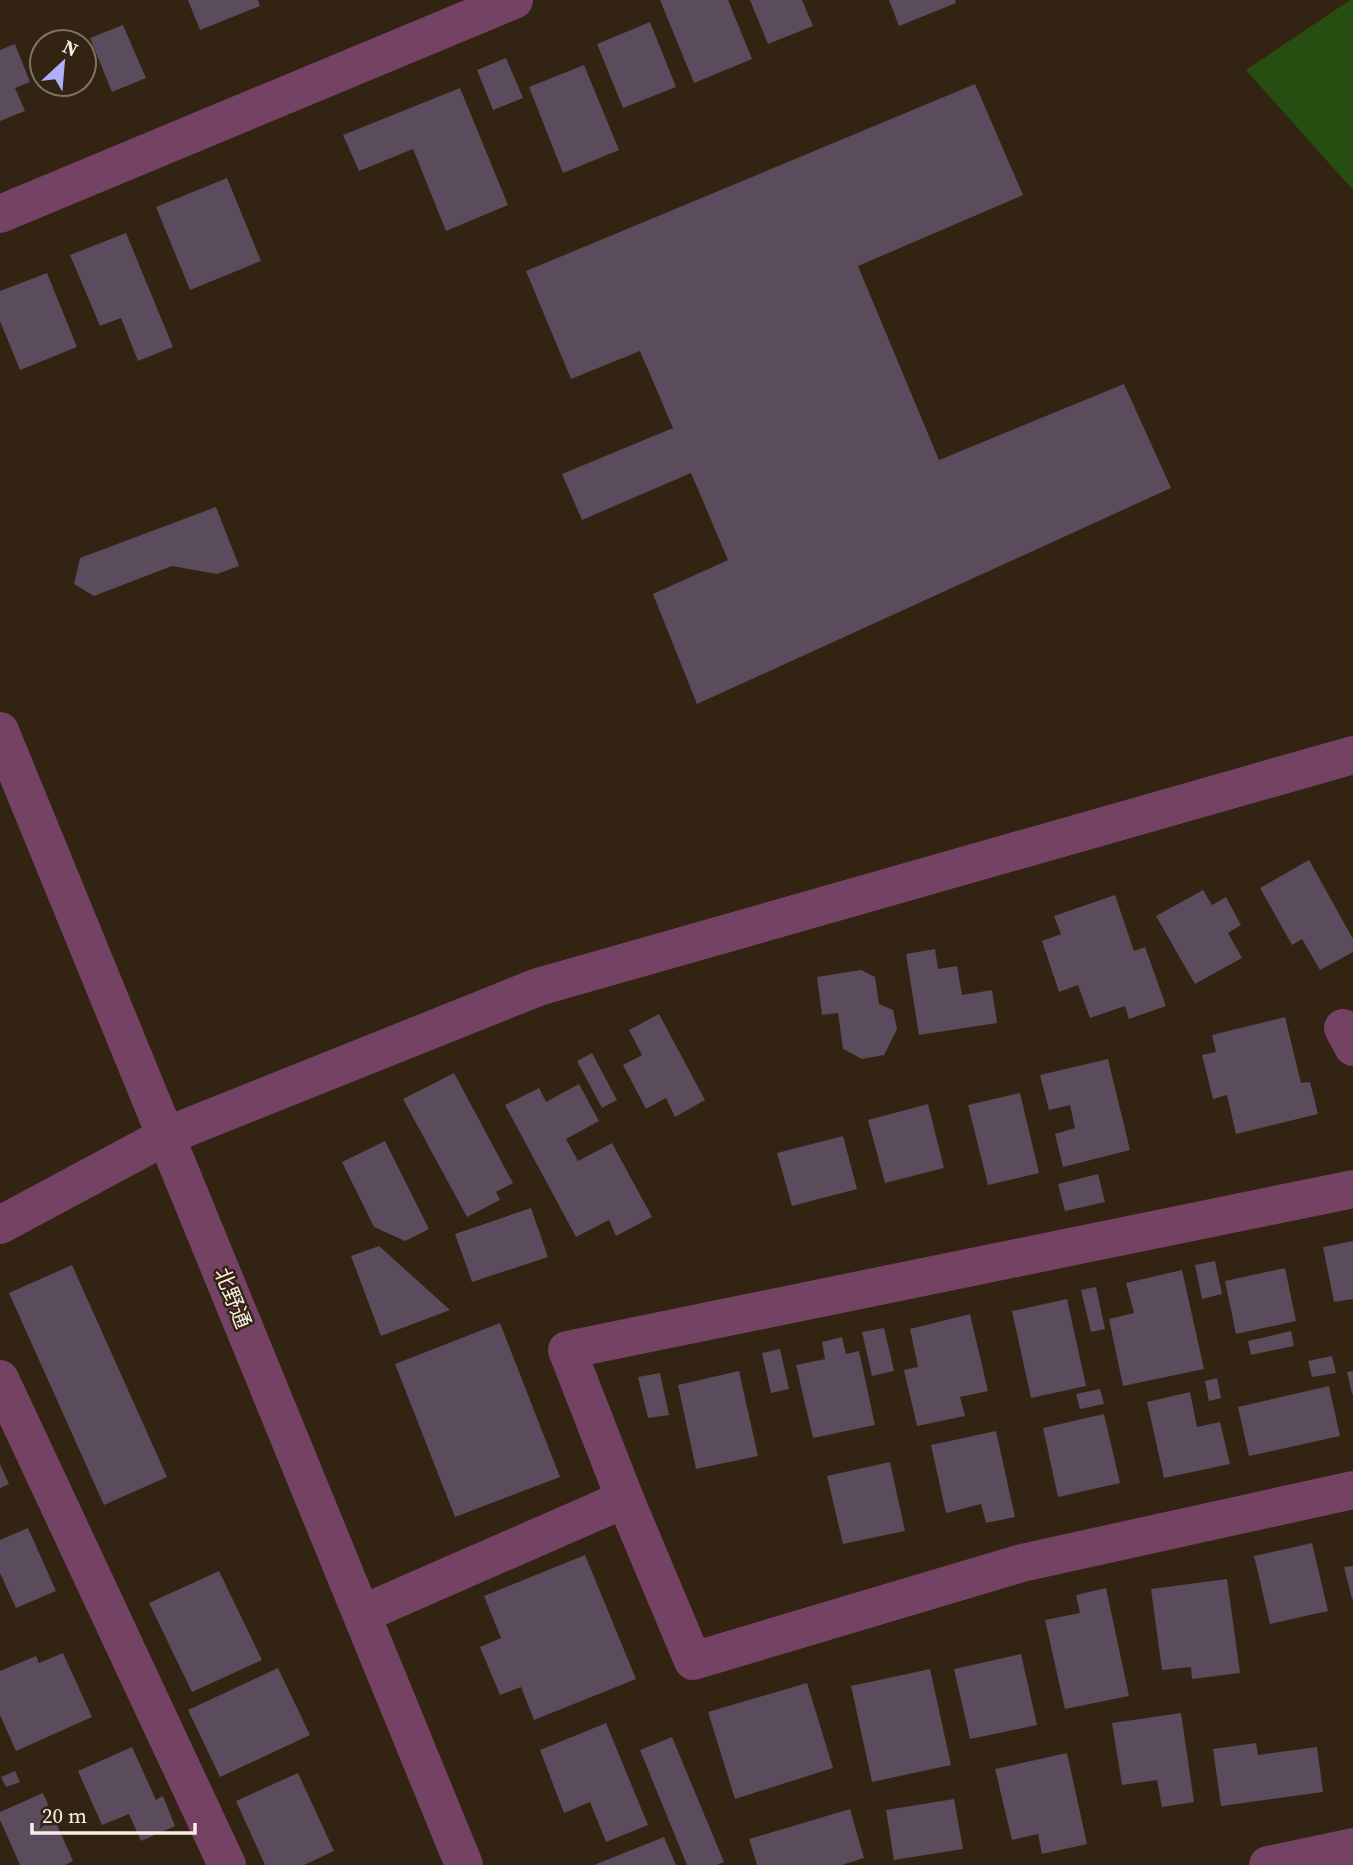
<svg xmlns="http://www.w3.org/2000/svg" width="1353" height="1865" font-family="'Source Serif 4','Noto Sans JP',serif">
<style>
.green{fill:#264e11}
.building{fill:#5a4b5d}
.lines{fill:none;stroke-linecap:round;stroke-linejoin:round}
.minor{stroke:#744262;stroke-width:38}
.tertiary{stroke:#744262;stroke-width:38}
.labels{text-anchor:middle;dominant-baseline:central;stroke-width:5;stroke-linejoin:round;paint-order:stroke}
.street-label{font-size:21px;fill:#f8eee3;stroke:#322312}
</style>
<rect width="100%" height="100%" fill="#322312"/>
<polygon class="green" points="1350,0 1353,0 1353,190 1246,70"/>
<g class="building">
<polygon points="188,0 258,0 260,6 200,30"/>
<polygon points="660,0 728,0 752,59 694,83"/>
<polygon points="750,0 802,0 813,26 768,44"/>
<polygon points="889,0 955,0 956,3 899,26"/>
<polygon points="650,22 676,87 623,108 597,44"/>
<polygon points="123,25 146,78 112,92 90,38"/>
<polygon points="15,44 30,82 15,88 25,111 0,121 0,50"/>
<polygon points="506,58 523,98 493,110 477,70"/>
<polygon points="584,65 619,150 563,173 529,87"/>
<polygon points="975,84 1023,195 858,266 939,460 1124,384 1171,488 697,704 653,594 728,560 691,473 582,520 562,474 673,428 640,351 571,379 526,271"/>
<polygon points="460,88 508,205 446,231 413,149 359,171 343,135"/>
<polygon points="227,178 261,261 190,290 156,207"/>
<polygon points="126,233 173,347 138,361 121,318 100,326 70,255"/>
<polygon points="47,273 77,347 20,370 0,321 0,291"/>
<polygon points="216,507 239,566 217,574 172,566 94,596 74,584 80,558"/>
<polygon points="1309,860 1353,939 1353,952 1320,970 1302,939 1292,945 1260,888"/>
<polygon points="1203,890 1212,905 1226,897 1241,925 1228,933 1242,958 1195,984 1156,916"/>
<polygon points="1115,895 1134,951 1145,947 1166,1006 1129,1019 1125,1006 1090,1018 1078,985 1059,992 1042,941 1061,934 1054,916"/>
<polygon points="935,949 938,969 957,966 962,995 992,990 997,1023 919,1035 906,954"/>
<polygon points="861,970 875,977 879,1004 893,1010 897,1029 884,1055 862,1059 843,1049 838,1013 822,1015 817,977"/>
<polygon points="659,1014 705,1100 675,1117 666,1098 646,1109 623,1065 642,1055 629,1030"/>
<polygon points="1285,1017 1301,1083 1310,1082 1318,1114 1236,1134 1227,1095 1213,1099 1202,1055 1216,1052 1212,1035"/>
<polygon points="592,1053 617,1100 602,1108 577,1061"/>
<polygon points="1108,1059 1130,1150 1063,1167 1055,1134 1075,1128 1070,1105 1049,1110 1040,1075"/>
<polygon points="454,1073 513,1183 496,1192 500,1200 467,1217 403,1099"/>
<polygon points="579,1084 599,1121 566,1139 578,1161 612,1143 652,1217 616,1236 609,1220 576,1237 505,1105 539,1088 546,1102"/>
<polygon points="1020,1093 1039,1173 988,1185 968,1105"/>
<polygon points="928,1104 944,1168 885,1183 868,1120"/>
<polygon points="843,1136 857,1189 792,1206 777,1153"/>
<polygon points="385,1141 429,1229 405,1241 374,1227 342,1162"/>
<polygon points="1098,1174 1105,1202 1065,1211 1058,1184"/>
<polygon points="531,1208 548,1257 472,1282 455,1234"/>
<polygon points="1353,1241 1353,1299 1334,1302 1323,1247"/>
<polygon points="379,1246 450,1310 381,1336 351,1256"/>
<polygon points="1215,1261 1222,1294 1202,1299 1195,1265"/>
<polygon points="72,1265 167,1477 104,1505 9,1293"/>
<polygon points="1285,1268 1296,1321 1236,1334 1225,1281"/>
<polygon points="1182,1270 1204,1369 1123,1386 1109,1319 1134,1313 1126,1283"/>
<polygon points="1096,1287 1105,1329 1091,1332 1081,1290"/>
<polygon points="1067,1299 1086,1386 1031,1398 1012,1311"/>
<polygon points="970,1314 988,1391 960,1397 965,1416 917,1426 904,1370 918,1367 910,1329"/>
<polygon points="500,1323 560,1477 455,1517 395,1364"/>
<polygon points="884,1328 894,1371 872,1376 862,1332"/>
<polygon points="1291,1331 1294,1346 1251,1355 1248,1341"/>
<polygon points="842,1337 846,1354 859,1351 875,1425 813,1438 796,1365 825,1359 822,1342"/>
<polygon points="780,1349 789,1389 771,1393 762,1353"/>
<polygon points="1332,1356 1336,1373 1312,1377 1308,1361"/>
<polygon points="739,1371 758,1456 696,1469 678,1385"/>
<polygon points="1353,1371 1353,1394 1352,1394 1347,1372"/>
<polygon points="660,1373 669,1415 648,1418 638,1377"/>
<polygon points="1217,1378 1221,1398 1209,1401 1205,1381"/>
<polygon points="1329,1386 1340,1436 1249,1456 1238,1407"/>
<polygon points="1100,1389 1104,1404 1080,1409 1076,1394"/>
<polygon points="1190,1392 1197,1427 1220,1422 1230,1464 1164,1478 1147,1402"/>
<polygon points="1104,1414 1120,1483 1058,1497 1043,1428"/>
<polygon points="996,1431 1015,1517 986,1523 981,1504 946,1513 931,1445"/>
<polygon points="890,1462 905,1531 843,1544 827,1476"/>
<polygon points="0,1464 9,1484 0,1488"/>
<polygon points="28,1528 56,1591 16,1608 0,1573 0,1540"/>
<polygon points="1312,1543 1328,1611 1270,1624 1254,1556"/>
<polygon points="585,1555 636,1679 534,1720 521,1687 500,1695 480,1647 501,1638 484,1596"/>
<polygon points="1353,1566 1353,1599 1352,1599 1344,1567"/>
<polygon points="219,1571 262,1660 192,1692 149,1603"/>
<polygon points="1227,1579 1240,1673 1192,1679 1191,1667 1162,1670 1151,1589"/>
<polygon points="1106,1588 1129,1696 1065,1709 1045,1620 1080,1613 1076,1595"/>
<polygon points="63,1653 92,1717 16,1751 0,1715 0,1671 36,1656 39,1663"/>
<polygon points="1021,1654 1037,1725 970,1739 954,1669"/>
<polygon points="278,1668 310,1735 220,1777 188,1710"/>
<polygon points="930,1669 951,1765 872,1782 851,1686"/>
<polygon points="807,1683 833,1768 735,1799 708,1712"/>
<polygon points="1181,1713 1194,1802 1162,1807 1157,1780 1122,1785 1112,1723"/>
<polygon points="606,1723 648,1825 606,1842 590,1802 564,1813 540,1750"/>
<polygon points="672,1737 724,1862 717,1865 687,1865 640,1750"/>
<polygon points="1256,1743 1258,1755 1317,1747 1323,1792 1221,1806 1213,1749"/>
<polygon points="132,1747 156,1800 163,1796 175,1826 141,1841 129,1814 102,1825 78,1771"/>
<polygon points="1067,1753 1087,1844 1042,1854 1038,1834 1012,1840 995,1769"/>
<polygon points="15,1771 20,1782 6,1787 1,1777"/>
<polygon points="298,1773 334,1851 304,1865 265,1865 236,1801"/>
<polygon points="43,1793 73,1861 65,1865 20,1865 0,1820 0,1812"/>
<polygon points="954,1799 963,1849 894,1860 886,1810"/>
<polygon points="850,1809 864,1858 842,1865 757,1865 749,1839"/>
<polygon points="664,1837 676,1865 594,1865"/>
</g>
<g class="lines">
<g class="minor">
<polyline points="0,214 514,0"/>
<polyline points="1343,1028 1353,1047"/>
<polyline points="1353,1189 567,1350 625,1499 693,1661 1022,1563 1353,1490"/>
<polyline points="0,1225 166,1136 538,987 1353,755"/>
<polyline points="0,1379 227,1865"/>
<polyline points="362,1614 625,1499"/>
<polyline points="1268,1865 1353,1847"/>
</g>
<polyline class="tertiary" points="0,731 464,1865"/>
</g>
<g class="labels">
<g class="street-label">
<text transform="translate(233 1298) rotate(68)">北野通</text>
</g>
</g>
<g transform="translate(63 63) rotate(26)"><circle r="33" fill="#322312" stroke="#817466" stroke-width="2"/>
<path d="M0-5L12 26L0 18L-12 26Z" fill="#afaefa"/>
<text y="-10" font-size="19" font-weight="bold" text-anchor="middle" fill="#f8eee3">N</text>
</g>
<path d="M32 1823v10h163v-10" fill="none" stroke="#f8eee3" stroke-width="3.5"/>
<text x="42" y="1823" font-size="21" fill="#f8eee3" stroke="#322312" stroke-width="5" paint-order="stroke">20 m</text>
</svg>
